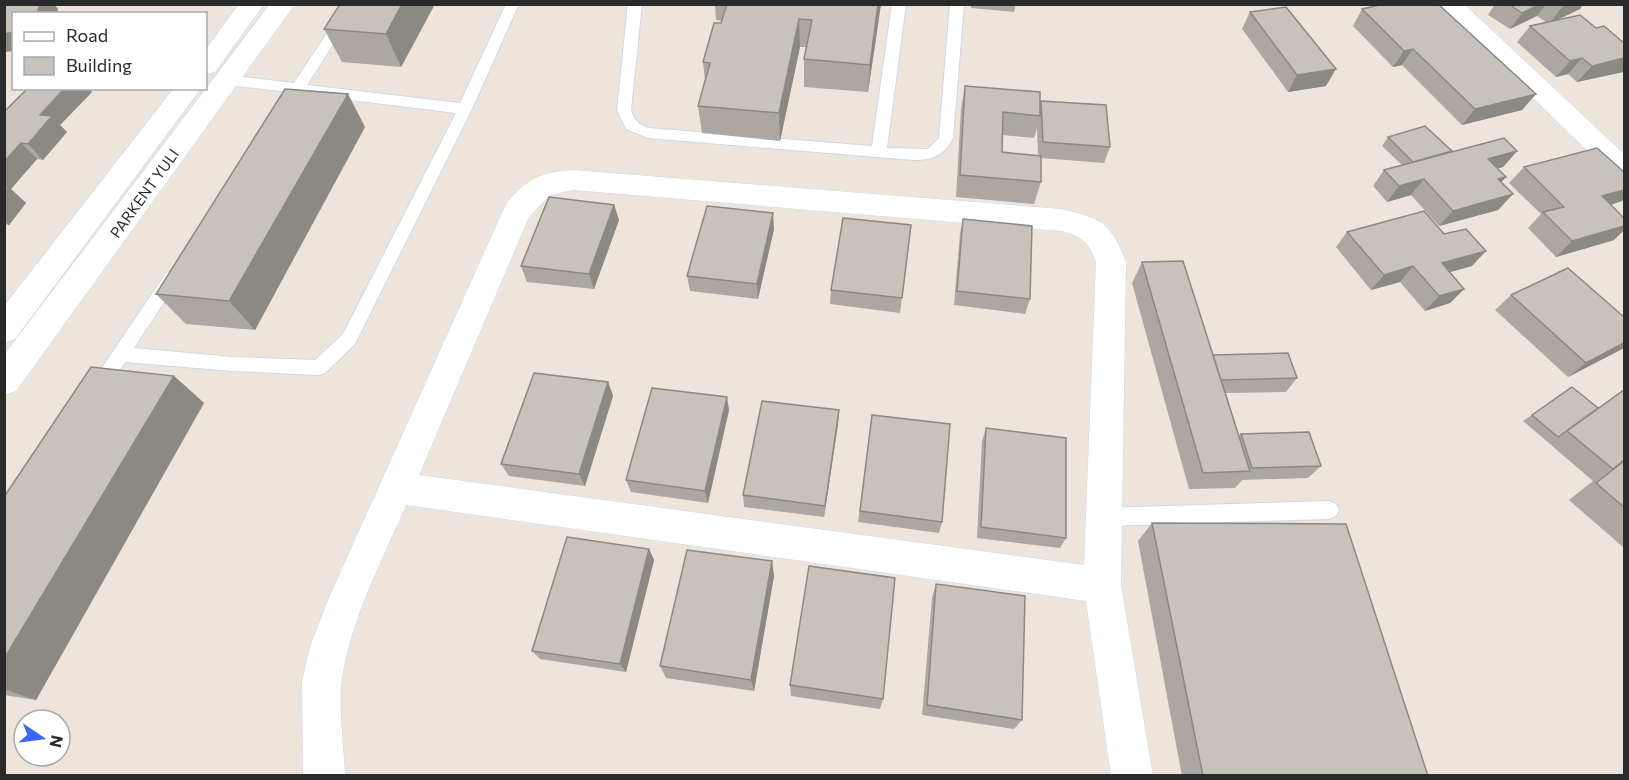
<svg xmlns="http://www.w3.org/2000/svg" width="1629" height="780" font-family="Commissioner,sans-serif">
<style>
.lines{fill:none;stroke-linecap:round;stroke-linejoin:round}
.service-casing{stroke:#d2d6e3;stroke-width:2}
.minor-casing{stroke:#d2d6e3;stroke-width:1}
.tertiary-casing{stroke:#d2d6e3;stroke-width:1}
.service{fill:#fff;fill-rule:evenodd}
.minor{fill:#fff;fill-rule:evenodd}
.tertiary{fill:#fff;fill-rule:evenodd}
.wall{fill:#aca7a2;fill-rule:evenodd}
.shaded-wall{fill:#8c8884}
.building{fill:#c8c2bc;stroke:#8c8884;stroke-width:1.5}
.labels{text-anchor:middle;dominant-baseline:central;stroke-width:5;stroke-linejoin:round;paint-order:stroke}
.street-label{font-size:15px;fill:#2a2a2a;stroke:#fff}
</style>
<rect width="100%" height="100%" fill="#ede5dc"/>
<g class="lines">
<g class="service-casing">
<g id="service">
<path d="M346 4H359L307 85 460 103 506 4H519L472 109 355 344 325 373 319 375 232 371 125 362C117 374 107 400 91 394L88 389 91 384 166 273 172 271 178 273 180 278 134 348 232 357 315 360 343 334 456 113 302 94 289 114 284 115 277 110 288 92 227 85 220 80 227 75 294 83Z"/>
<path d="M628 4H642L631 110C634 120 638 124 648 128L872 146 892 4H906L887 148 928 149 939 138 950 4H964L953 138C944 156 932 160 913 160L648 138 626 129 617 110Z"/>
<polygon points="1329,501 1336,504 1339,510 1336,516 1329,519 1104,526 1097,523 1094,517 1097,511 1104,508"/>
</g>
</g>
<g class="minor-casing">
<g id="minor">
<polygon points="1437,4 1464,4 1624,154 1624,180 1614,177"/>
<path d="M573 170 1061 209C1102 219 1110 221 1126 262L1121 585 1153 776H1111L1086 601 406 505C382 561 351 618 342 679 338 704 344 748 345 776H303L302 681 311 644 328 600 506 204C526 179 541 172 573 170ZM573 190 1061 231C1082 236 1089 242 1096 262L1084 565 419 475 529 217 550 195Z"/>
</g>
</g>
<g class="tertiary-casing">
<g id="tertiary">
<polygon points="239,4 264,4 215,72 206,74 206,49"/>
<polygon points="270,4 295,4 16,391 4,395 4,355"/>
<polygon points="174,88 201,88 15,339 4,343 4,306"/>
</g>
</g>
<use href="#service" class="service"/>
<use href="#minor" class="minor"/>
<use href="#tertiary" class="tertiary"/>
</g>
<g class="wall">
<polygon points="340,4 435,4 401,67 342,62 324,29"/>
<polygon points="715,4 881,4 868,92 804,87 804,59 807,47 800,47 780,141 702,133 698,106 705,80 703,62 722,21 716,20"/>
<polygon points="972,4 1016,4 1014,12 971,8"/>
<polygon points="1495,4 1583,4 1580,9 1556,20 1596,28 1624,43 1624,71 1577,82 1568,74 1556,77 1517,42 1530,26 1546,22 1537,16 1510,29 1488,15"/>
<polygon points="1362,9 1536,94 1522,110 1462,125 1402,65 1393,67 1353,26"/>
<polygon points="1250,12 1326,86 1288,92 1242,29"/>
<path d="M965 86 1040 104 1041 101 1110 147 1104 163 1041 158V182L1034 204 956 197 961 109ZM1037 128 1038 156 1002 152V135L1034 138Z"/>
<polygon points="92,92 60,125 67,132 43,160 37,159 11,189 26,203 9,225 4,224 4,110"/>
<polygon points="365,127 255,330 186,324 156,294"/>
<polygon points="1388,137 1451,152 1517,151 1503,167 1498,168 1501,182 1513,194 1498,210 1439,226 1411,195 1387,202 1373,186 1384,170 1402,165 1382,146"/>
<polygon points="1524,167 1624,172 1624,199 1622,201 1611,205 1624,218 1624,230 1614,240 1556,257 1528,228 1541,214 1509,183"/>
<polygon points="614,205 619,220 594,289 527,282 521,266"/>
<polygon points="963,219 1030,299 1025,314 954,305 960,234"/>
<polygon points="911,225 900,313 830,304 831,290"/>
<polygon points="774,229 758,299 690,291 687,276"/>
<polygon points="1347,232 1472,266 1450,272 1464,289 1450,303 1425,311 1400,282 1371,290 1336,247"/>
<polygon points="1142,262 1213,355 1297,378 1286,392 1226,393 1239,436 1241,434 1321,466 1308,478 1242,480 1235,488 1189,489 1132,283"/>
<polygon points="1511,295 1624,348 1568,377 1495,310"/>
<polygon points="174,376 204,403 36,700 4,695 4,497"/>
<polygon points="608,382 613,396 585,486 509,476 501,464"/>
<polygon points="1624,389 1624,548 1569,500 1593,481 1523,421 1532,415 1598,408"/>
<polygon points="729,410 708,503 631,492 626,480"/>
<polygon points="839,410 838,424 824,517 744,507 743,495"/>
<polygon points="872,415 942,522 939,533 858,522"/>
<polygon points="986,428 1066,538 1060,548 977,538 982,441"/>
<polygon points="1152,523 1428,776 1182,776 1138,541"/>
<polygon points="649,549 654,560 626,672 540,659 532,651"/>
<polygon points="772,561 774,576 754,691 666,678 660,666"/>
<polygon points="936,584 1022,720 1014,729 922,715 932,598"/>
<polygon points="790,685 883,699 880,709 791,696"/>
</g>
<g class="shaded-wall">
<polygon points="40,4 54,4 58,9 57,14 37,14"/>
<polygon points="402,4 435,4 401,67 386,34"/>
<polygon points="878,4 881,4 868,92 870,65"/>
<polygon points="1540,4 1546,4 1537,16 1510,29 1522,13"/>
<polygon points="1567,4 1583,4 1580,9 1549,24 1562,7"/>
<polygon points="799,19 800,47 780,141 779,113"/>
<polygon points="14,32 14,51 4,52 4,34"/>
<polygon points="1413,49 1402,65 1393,67 1404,51"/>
<polygon points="1582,58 1568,74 1556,77 1570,61"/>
<polygon points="1624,58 1624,72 1577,82 1592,66"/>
<polygon points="1336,69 1326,86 1288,92 1297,75"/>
<polygon points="65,88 89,88 92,92 60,125 67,132 43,160 28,144 40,115"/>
<polygon points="348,94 365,127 255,330 229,301"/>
<polygon points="1536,94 1522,110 1462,125 1475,109"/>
<polygon points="21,143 37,159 11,189 26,203 9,225 4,221 4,162"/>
<polygon points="1517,151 1503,167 1474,175 1488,159"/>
<polygon points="1506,177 1492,193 1498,179"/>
<polygon points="1424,179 1411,195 1387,202 1399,186"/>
<polygon points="1624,190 1624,199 1622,201 1586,212 1602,196"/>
<polygon points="1513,194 1498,210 1439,226 1453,211"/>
<polygon points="614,205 619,220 594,289 589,274"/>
<polygon points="773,213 774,229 758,299 757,284"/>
<polygon points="1624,226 1624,230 1614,240 1556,257 1572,241"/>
<polygon points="1486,251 1472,266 1428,278 1442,263"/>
<polygon points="1413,266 1400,282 1371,290 1384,275"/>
<polygon points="1464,289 1450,303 1425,311 1439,296"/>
<polygon points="1624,343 1624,348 1568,377 1586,363"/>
<polygon points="174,376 204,403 36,700 4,689 4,659"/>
<polygon points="608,382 613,396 585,486 579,474"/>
<polygon points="727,397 729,410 708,503 705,491"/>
<polygon points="839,410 838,424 824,517 825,506"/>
<polygon points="649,549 654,560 626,672 620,664"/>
<polygon points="772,561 774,576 754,691 751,680"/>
</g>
<g class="building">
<polygon points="4,4 40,4 37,14 14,14 14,32 4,34"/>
<polygon points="340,4 402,4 386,34 324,29"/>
<polygon points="727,4 878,4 870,65 804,59 812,20 799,19 779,113 698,106 710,63 703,62 714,23 721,23"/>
<polygon points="1384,4 1438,4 1536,94 1475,109 1413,49 1404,51 1362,9"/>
<polygon points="1509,4 1540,4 1522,13"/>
<polygon points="1286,7 1336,69 1297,75 1250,12"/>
<polygon points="1580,15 1596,28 1604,26 1624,43 1624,58 1592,66 1582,58 1570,61 1530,26"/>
<polygon points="965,86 1040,92 1040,116 1003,112 1002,152 1041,156 1041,182 960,175"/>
<polygon points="28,88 65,88 40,115 52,116 28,144 21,143 4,162 4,110 6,110"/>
<polygon points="285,89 348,94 229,301 156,294"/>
<polygon points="1041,101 1106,105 1110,147 1043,142"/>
<polygon points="1425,126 1452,151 1413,162 1388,137"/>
<polygon points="1504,138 1517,151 1488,159 1506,177 1498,179 1513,194 1453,211 1424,179 1399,186 1384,170"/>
<polygon points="1597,148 1624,172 1624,190 1602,196 1624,218 1624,226 1572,241 1543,212 1564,207 1524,167"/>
<polygon points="4,187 9,187 4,193"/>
<polygon points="549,197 614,205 589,274 521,266"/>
<polygon points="707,206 773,213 757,284 687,276"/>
<polygon points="1424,211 1444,234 1466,229 1486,251 1442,263 1464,289 1439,296 1413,266 1384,275 1347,232"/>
<polygon points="843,218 911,225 902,298 831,290"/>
<polygon points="963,219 1032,226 1030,299 957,291"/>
<polygon points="1183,261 1250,471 1203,473 1142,262"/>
<polygon points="1568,268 1624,317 1624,343 1586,363 1511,295"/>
<polygon points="1288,353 1297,378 1221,380 1213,355"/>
<polygon points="91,367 174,376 4,659 4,497"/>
<polygon points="534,373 608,382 579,474 501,464"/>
<polygon points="1572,387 1598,408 1558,437 1532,415"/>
<polygon points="652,388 727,397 705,491 626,480"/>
<polygon points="1624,390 1624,460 1613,469 1567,431"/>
<polygon points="762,401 839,410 825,506 743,495"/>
<polygon points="872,415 950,424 942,522 860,511"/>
<polygon points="986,428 1066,438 1066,538 981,527"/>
<polygon points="1309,432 1321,466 1252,468 1241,434"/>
<polygon points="1624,461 1624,507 1596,483"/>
<polygon points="1152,523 1346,524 1428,776 1203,776"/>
<polygon points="567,537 649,549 620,664 532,651"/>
<polygon points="687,550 772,561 751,680 660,666"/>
<polygon points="809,566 895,578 883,699 790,685"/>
<polygon points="936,584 1025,596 1022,720 927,705"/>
</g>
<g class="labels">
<g class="street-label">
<text transform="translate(144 193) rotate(-54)">PARKENT YULI</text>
</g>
</g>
<rect width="1629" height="780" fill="none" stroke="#2a2a2a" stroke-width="12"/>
<rect x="12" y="12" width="195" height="78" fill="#ffffff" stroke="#aaaaaa" stroke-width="1.5"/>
<rect x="24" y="32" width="30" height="9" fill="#ffffff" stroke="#aaaaaa" stroke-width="1.5"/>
<text x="66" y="42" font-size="18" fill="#2a2a2a">Road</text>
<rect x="24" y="57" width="30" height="18" fill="#c8c2bc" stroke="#aaaaaa" stroke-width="1.5"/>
<text x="66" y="72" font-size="18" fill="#2a2a2a">Building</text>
<g transform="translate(42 738) rotate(103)"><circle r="28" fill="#ffffff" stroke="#aaaaaa" stroke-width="1.5"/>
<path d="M0-4.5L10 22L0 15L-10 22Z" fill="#3b66fb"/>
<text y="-9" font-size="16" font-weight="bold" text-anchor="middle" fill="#2a2a2a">N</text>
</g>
</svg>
